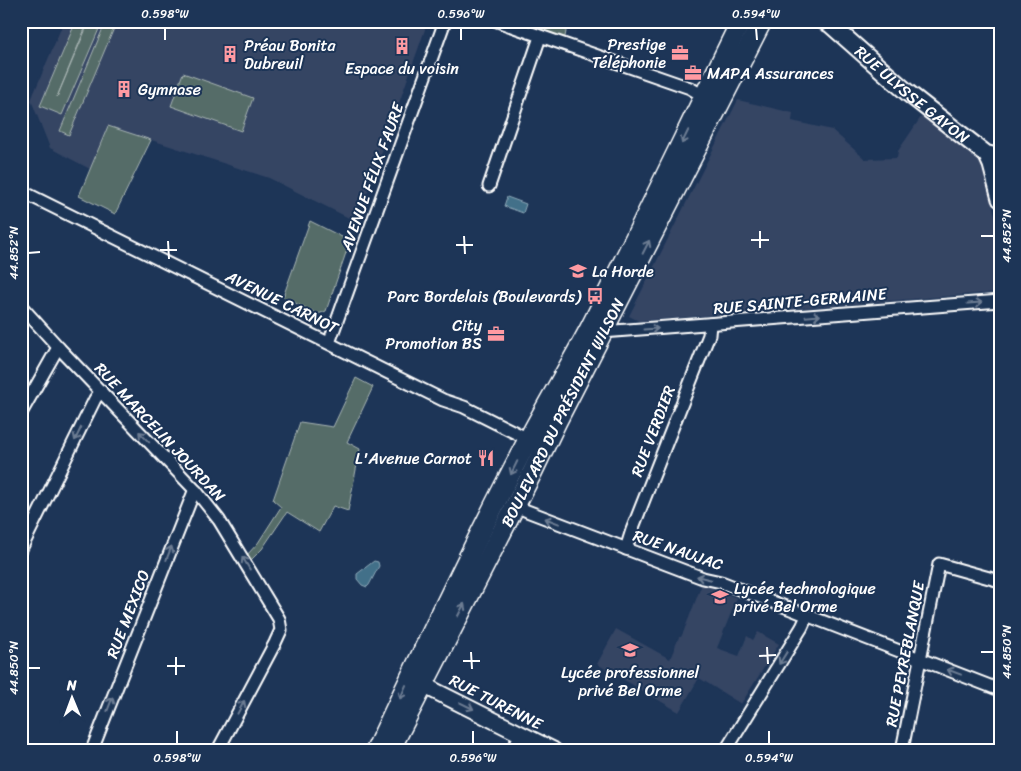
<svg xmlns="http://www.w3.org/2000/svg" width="1021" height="771" font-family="Sriracha,sans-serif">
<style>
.built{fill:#344464}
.green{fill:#556c68;stroke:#aab6b4}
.water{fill:#436f89;stroke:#8ea9b8}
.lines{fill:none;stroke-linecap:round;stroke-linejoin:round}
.minor-casing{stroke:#fff;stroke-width:15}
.tertiary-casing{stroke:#fff;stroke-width:19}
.secondary-casing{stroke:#fff;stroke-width:20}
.primary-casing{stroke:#fff;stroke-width:22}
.minor{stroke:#1d3557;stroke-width:11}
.tertiary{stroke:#1d3557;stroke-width:15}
.secondary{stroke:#1d3557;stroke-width:16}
.primary{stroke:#1d3557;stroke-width:19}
.oneway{stroke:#6c7c92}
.ticks{fill:none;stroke:#fff;stroke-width:2}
.labels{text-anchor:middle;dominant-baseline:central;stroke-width:4;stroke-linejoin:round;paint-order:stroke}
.poi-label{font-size:16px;fill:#fff;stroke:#1d3557;text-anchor:start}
.street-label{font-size:16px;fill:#fff;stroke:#1d3557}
.neatline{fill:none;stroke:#fff;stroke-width:2}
.ticks-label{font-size:12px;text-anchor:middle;fill:#fff}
</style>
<rect width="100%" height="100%" fill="#1d3557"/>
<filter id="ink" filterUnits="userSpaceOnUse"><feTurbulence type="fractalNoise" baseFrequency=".02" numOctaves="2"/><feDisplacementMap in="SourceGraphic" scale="10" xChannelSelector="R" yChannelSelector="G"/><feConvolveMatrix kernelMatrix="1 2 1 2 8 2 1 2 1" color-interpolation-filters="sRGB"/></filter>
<g filter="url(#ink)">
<g class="built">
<polygon points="64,21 428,21 357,222 269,178 108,126 90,169 50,148 31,100"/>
<polygon points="738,100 793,113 792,121 832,130 865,159 897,158 898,151 923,114 979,157 1000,233 1000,292 639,321 629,316"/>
<polygon points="702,584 737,598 717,648 739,656 747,636 753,640 758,632 779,644 741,704 699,678 679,712 597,664 616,629 670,659 679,637 681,637 683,633"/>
</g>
<g class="green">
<polygon points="76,21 87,24 57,97 88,24 99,29 62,115 40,106"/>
<polygon points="106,21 117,21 69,135 60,131"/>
<polygon points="505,21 568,21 564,42"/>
<polygon points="183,73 253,98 241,131 171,106"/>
<polygon points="108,126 151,140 115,214 79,196"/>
<polygon points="310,221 350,241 326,311 318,314 283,297"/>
<polygon points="356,378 373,387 347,442 360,449 348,511 333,506 319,532 287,512 262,549 249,562 246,556 258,543 281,507 273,500 300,422 333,427"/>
</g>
<g class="water">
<polygon points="507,197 526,204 523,213 504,206"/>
<polygon points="374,561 378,562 379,566 369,585 367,587 362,585 357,579 357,574"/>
</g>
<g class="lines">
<g class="minor-casing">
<g id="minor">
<polyline points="497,21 690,88 705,97"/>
<polyline points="489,186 540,37"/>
<polyline points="21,191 443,400 464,407 528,439 534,439"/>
<polyline points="21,306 59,348 196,491 219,520 279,619 281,630 275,643 218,750"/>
<polyline points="602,332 1000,301"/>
<polyline points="329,343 445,21"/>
<polyline points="21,413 56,351 59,348"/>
<polyline points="514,505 527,511 703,578 721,582 1000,690"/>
<polyline points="21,549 95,399 101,391"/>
<polyline points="626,549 632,530 709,335 710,324"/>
<polyline points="92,750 193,494 196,491"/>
<polyline points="513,750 521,733"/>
<polyline points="726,750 802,627 807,616"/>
<polyline points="902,750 939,564 1000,581"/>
</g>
</g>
<g class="tertiary-casing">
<g id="tertiary">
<polyline points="986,154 991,165 1000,199"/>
<polyline points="423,685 553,750"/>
</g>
</g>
<g class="secondary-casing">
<g id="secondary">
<path id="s1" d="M824 21 830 24 908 93 986 154 1000 157"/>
</g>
</g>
<g class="primary-casing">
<g id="primary">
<path d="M376 750C422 652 468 555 518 459 540 415 566 373 589 330 641 228 690 124 741 21"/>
<path id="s2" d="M390 750 532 473 557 421 762 21"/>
</g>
</g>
<use href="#minor" class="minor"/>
<use href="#tertiary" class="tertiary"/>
<use href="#secondary" class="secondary"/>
<use href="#primary" class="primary"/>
</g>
<defs><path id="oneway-shaft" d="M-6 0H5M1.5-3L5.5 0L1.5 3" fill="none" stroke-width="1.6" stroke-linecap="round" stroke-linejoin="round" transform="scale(1.25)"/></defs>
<g class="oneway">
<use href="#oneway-shaft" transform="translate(685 137) rotate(116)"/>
<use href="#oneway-shaft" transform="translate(646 247) rotate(-63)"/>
<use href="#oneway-shaft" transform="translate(975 303) rotate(-4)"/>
<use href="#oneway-shaft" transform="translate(813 316) rotate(-5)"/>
<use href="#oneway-shaft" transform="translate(651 329) rotate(-4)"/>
<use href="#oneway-shaft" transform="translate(78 434) rotate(116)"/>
<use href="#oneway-shaft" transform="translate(144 437) rotate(-134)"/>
<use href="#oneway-shaft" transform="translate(514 468) rotate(116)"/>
<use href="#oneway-shaft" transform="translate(552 521) rotate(-159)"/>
<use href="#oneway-shaft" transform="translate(169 553) rotate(-69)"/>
<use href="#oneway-shaft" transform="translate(246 563) rotate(-121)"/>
<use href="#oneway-shaft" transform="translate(704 578) rotate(-167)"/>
<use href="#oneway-shaft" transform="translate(461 610) rotate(-63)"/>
<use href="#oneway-shaft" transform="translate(783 658) rotate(122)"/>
<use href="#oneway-shaft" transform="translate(954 672) rotate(-159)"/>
<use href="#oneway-shaft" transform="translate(403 692) rotate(114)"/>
<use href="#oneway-shaft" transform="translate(110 704) rotate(-69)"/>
<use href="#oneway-shaft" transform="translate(467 706) rotate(26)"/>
<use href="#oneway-shaft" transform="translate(241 707) rotate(-62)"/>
</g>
</g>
<path class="ticks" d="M165 28V40M461 28V40M756 28 757 40M760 231V248M464 236 465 254M981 236H994M751 240H769M168 241 169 259M456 245H473M160 250H177M28 253 40 252M767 647 768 664M471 652 472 669M981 652H994M759 656 776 655M176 657V675M463 661H480M167 666H185M28 668H40M177 731V744M473 731V744M769 731V744"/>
<defs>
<g id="building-bare" transform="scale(1.35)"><path d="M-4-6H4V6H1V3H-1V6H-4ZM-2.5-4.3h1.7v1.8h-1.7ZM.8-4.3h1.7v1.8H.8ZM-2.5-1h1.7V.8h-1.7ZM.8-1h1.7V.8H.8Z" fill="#ff9aa2" stroke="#1d3557" stroke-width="2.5" paint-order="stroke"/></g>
<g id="office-bare" transform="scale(1.35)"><path d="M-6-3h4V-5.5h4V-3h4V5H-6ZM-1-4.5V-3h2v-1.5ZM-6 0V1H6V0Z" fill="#ff9aa2" stroke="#1d3557" stroke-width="2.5" paint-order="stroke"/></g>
<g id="university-bare" transform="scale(1.35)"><path d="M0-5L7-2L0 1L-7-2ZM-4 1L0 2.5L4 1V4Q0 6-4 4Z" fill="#ff9aa2" stroke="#1d3557" stroke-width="2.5" paint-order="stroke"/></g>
<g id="bus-bare" transform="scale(1.35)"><path d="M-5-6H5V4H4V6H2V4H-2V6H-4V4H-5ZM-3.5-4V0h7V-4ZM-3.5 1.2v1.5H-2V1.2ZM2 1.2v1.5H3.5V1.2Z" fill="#ff9aa2" stroke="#1d3557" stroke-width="2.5" paint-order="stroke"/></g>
<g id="restaurant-bare" transform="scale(1.35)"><path d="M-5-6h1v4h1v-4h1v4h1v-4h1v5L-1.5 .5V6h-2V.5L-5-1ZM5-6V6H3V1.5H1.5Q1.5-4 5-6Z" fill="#ff9aa2" stroke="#1d3557" stroke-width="2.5" paint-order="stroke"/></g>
<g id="school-bare" transform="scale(1.35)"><path d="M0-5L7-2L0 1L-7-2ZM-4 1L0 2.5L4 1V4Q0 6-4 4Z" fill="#ff9aa2" stroke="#1d3557" stroke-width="2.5" paint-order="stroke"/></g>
</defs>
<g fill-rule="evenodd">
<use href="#building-bare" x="402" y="46"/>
<use href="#office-bare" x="680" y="53"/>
<use href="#building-bare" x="230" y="54"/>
<use href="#office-bare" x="693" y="73"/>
<use href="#building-bare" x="124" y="89"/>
<use href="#university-bare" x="578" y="271"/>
<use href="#bus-bare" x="595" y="296"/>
<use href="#office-bare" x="496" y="334"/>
<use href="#restaurant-bare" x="486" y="458"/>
<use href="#school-bare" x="720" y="597"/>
<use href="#school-bare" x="630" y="650"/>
</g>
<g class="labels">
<g class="poi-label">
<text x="666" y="44" text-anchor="end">Prestige<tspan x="666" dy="18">Téléphonie</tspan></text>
<text x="244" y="45">Préau Bonita<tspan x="244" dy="18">Dubreuil</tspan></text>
<text x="402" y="68" text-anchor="middle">Espace du voisin</text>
<text x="707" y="73">MAPA Assurances</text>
<text x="138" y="89">Gymnase</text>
<text x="592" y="271">La Horde</text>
<text x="581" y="296" text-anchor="end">Parc Bordelais (Boulevards)</text>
<text x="482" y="325" text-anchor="end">City<tspan x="482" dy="18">Promotion BS</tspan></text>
<text x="472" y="458" text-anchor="end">L'Avenue Carnot</text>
<text x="734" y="588">Lycée technologique<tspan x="734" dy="18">privé Bel Orme</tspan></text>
<text x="630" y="672" text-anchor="middle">Lycée professionnel<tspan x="630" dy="18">privé Bel Orme</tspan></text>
</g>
<g class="street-label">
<text stroke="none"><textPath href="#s1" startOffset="115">RUE ULYSSE GAYON</textPath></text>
<text transform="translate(372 177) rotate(-70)">AVENUE FÉLIX FAURE</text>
<text transform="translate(800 301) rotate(-5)">RUE SAINTE-GERMAINE</text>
<text transform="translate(282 302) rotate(26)">AVENUE CARNOT</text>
<text stroke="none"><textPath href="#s2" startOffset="379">BOULEVARD DU PRÉSIDENT WILSON</textPath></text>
<text transform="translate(653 431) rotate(-69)">RUE VERDIER</text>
<text transform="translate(160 432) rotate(47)">RUE MARCELIN JOURDAN</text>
<text transform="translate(678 550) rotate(19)">RUE NAUJAC</text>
<text transform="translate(128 614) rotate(-69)">RUE MEXICO</text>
<text transform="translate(905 654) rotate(-79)">RUE PEYREBLANQUE</text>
<text transform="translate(496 702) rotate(27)">RUE TURENNE</text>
</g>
</g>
<rect width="1021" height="771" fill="none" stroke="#1d3557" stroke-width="55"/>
<g transform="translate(72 698) rotate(359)" stroke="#1d3557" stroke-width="4" paint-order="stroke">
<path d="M0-4L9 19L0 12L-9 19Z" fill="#ffffff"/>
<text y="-8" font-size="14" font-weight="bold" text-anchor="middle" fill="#ffffff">N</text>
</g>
<rect x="28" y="28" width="966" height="716" class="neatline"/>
<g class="ticks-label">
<text x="165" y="18">0.598°W</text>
<text x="461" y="18">0.596°W</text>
<text x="756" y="18">0.594°W</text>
<text transform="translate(1007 236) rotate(-90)" y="4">44.852°N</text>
<text transform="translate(14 253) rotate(-90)" y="4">44.852°N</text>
<text transform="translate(1007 652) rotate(-90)" y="4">44.850°N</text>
<text transform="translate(14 668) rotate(-90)" y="4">44.850°N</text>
<text x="177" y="762">0.598°W</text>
<text x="473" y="762">0.596°W</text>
<text x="769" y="762">0.594°W</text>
</g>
</svg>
